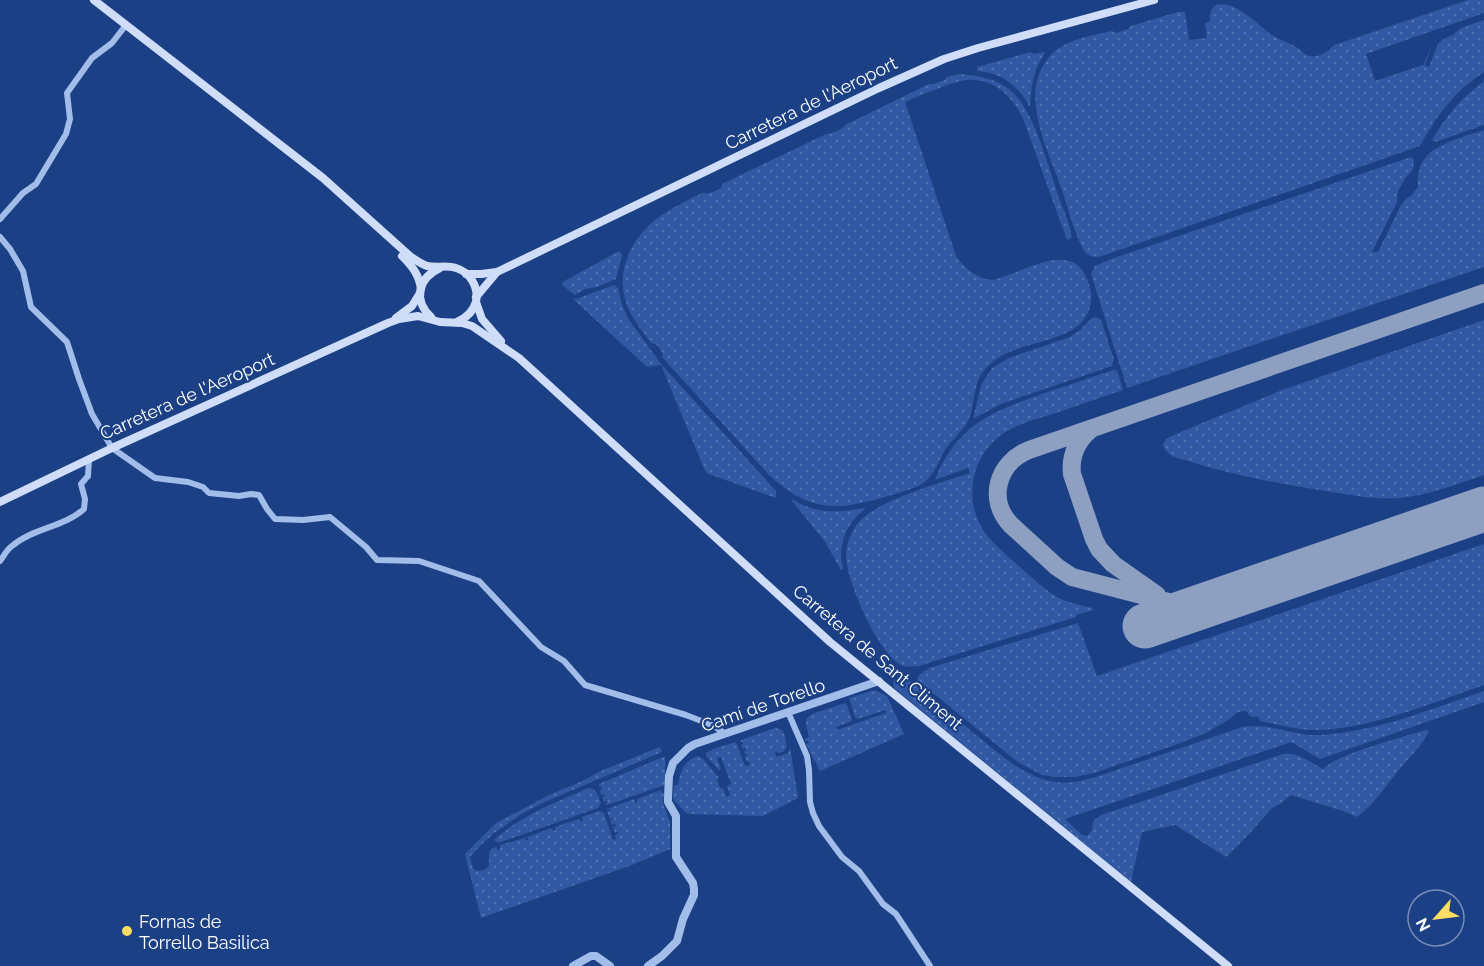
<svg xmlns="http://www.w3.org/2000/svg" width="1484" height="966" font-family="Raleway,sans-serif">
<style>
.grass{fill:url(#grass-dots)}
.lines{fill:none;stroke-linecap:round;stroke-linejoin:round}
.taxiway{stroke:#8ea0c2;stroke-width:18}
.runway{stroke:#8ea0c2;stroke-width:45}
.minor{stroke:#a3bdeb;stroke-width:6}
.tertiary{stroke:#a3bdeb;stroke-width:8}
.secondary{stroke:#cfddf8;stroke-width:8}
.poi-dot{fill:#fbde61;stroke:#1c4085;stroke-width:2}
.labels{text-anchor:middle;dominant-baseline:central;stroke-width:4.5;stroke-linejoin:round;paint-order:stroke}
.street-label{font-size:18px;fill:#fff;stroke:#1c4085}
.poi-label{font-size:18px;fill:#fff;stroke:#1c4085;text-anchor:start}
</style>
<defs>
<pattern id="grass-dots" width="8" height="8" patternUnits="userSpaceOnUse" patternTransform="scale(1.5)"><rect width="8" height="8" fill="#3058a3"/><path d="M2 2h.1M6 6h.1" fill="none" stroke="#4f71b1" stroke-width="1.8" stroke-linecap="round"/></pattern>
</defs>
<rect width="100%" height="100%" fill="#1c4085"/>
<g class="grass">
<path d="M1468 0H1484V13L1366 54 1375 81 1423 65 1432 46 1425 65 1429 67 1438 44 1442 40 1454 34 1461 28 1484 20V72C1455 91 1436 116 1420 146L1102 256C1095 258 1089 257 1084 251 1074 233 1069 210 1062 190 1053 164 1039 136 1036 107 1033 90 1038 69 1050 56 1065 39 1091 36 1112 31L1116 33 1128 29 1131 26 1178 12H1185L1189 40 1207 38 1205 23 1210 22C1209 15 1210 10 1216 5 1235 0 1256 23 1269 33 1278 40 1289 42 1298 48 1302 51 1304 55 1310 56 1320 58 1328 51 1334 45Z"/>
<path d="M1030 52 1034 54 1044 52 1045 53C1033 69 1031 88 1030 107 1017 85 1003 73 977 71V67Z"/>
<path d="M960 74C979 76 996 78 1011 91 1034 110 1048 166 1058 195 1063 209 1070 224 1072 238L1067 240 1024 121C1014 98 995 78 967 80 953 81 919 96 905 102L956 256C965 269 976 278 992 280 1019 275 1070 239 1086 277 1089 284 1092 291 1091 299 1091 313 1082 325 1070 331 1046 344 1011 345 990 364 968 383 979 406 965 426 959 434 951 441 945 450 939 460 935 473 926 481 918 488 898 493 888 496 837 511 812 513 770 476L662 357 663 354 656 344 651 343C641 329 629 315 625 299 615 262 639 227 670 210 677 206 696 195 703 193 705 193 706 194 708 193 712 193 717 190 721 188L722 184 826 134 833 133 843 128 845 125 929 84H933L945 80 946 77Z"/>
<path d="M1484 81V125L1435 142 1432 140C1445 117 1462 97 1484 81Z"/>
<path d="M1484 130V267L1127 388 1091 274 1095 266 1111 259 1411 157 1414 160 1413 170 1406 177 1398 191 1397 202 1372 252H1378L1401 205 1408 197H1410L1418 187C1414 146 1453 141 1484 130Z"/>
<polygon points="617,252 620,252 622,255 616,279 597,287 585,289 575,295 562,285 563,282"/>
<polygon points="614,285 618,288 621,302 627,317 661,364 776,491 776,498 706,473 661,365 647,367 572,298 576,299"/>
<polygon points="1096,317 1100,319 1102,323 1114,359 1112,366 1001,404 973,419 981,385 992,368 1009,358 1070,337 1080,330 1092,318"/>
<path d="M1484 320V475C1456 484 1430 495 1400 498 1373 500 1346 494 1319 490 1269 482 1220 472 1172 456L1166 451 1163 445 1166 439 1171 436 1282 390Z"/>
<path d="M1113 370 1117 371 1123 390C1099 398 1076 406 1053 414 1033 420 1011 425 995 440 969 464 965 504 985 533 995 546 1009 557 1021 568 1033 578 1043 589 1057 597 1068 603 1080 605 1092 608L1093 610 1076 615V617L919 666C913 666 907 668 901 665 878 653 844 578 846 552 847 542 852 531 858 523 877 500 941 483 970 473L968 468 935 480C956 426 991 412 1042 394 1066 386 1089 378 1113 370Z"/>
<path d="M792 499C815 514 838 513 864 508L865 509C846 523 837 546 843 569L841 570 824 540 791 500Z"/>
<path d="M1484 544V685C1431 703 1366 731 1310 730 1293 729 1276 724 1260 721L1258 716 1254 717 1250 716 1246 711 1238 712 1228 720 1204 734 1172 746 1094 773 1074 777H1056L1042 775 1019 763 917 680 919 675 929 668 1078 623 1097 676Z"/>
<path d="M895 679 907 680 911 682C933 700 955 717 976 735 999 753 1021 775 1050 781 1066 785 1081 781 1096 777L1242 727C1268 722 1293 736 1319 735 1376 732 1431 709 1484 691V702L1320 759 1291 742 1065 819 1082 835 1087 836 1092 830 1093 821 1101 815 1283 754C1298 752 1310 762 1323 769 1339 753 1401 738 1425 730L1429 731C1423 744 1413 753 1404 764 1389 781 1376 803 1357 817L1343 811 1291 795 1281 803 1272 808 1250 833 1226 857 1175 825 1142 832 1131 882 894 688 893 682Z"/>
<polygon points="875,690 887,696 904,734 820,771 806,744 809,743 808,741 805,741 806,738 809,737 806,724 807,718 812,714 845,703 847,705 852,720 850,722 836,727 837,730 886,713 885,710 858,719 855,717 849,698"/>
<path d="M775 728C786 729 785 738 787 747L783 752 778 753 777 751 775 752 776 757 788 753 790 747 798 798 763 816 687 814 673 799 674 785H678C680 771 684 761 698 756L703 759 719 778 717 779 720 788H723L726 797 730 795 727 786 731 784 721 757 717 758 721 770H719L706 756V753L716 748 736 742 745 766 750 765 749 761 747 762 745 757 747 755V754H745L744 751 746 750 745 748 743 749 741 745 743 744V742H741V740Z"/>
<path d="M660 747 662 752 547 801 523 813 493 834 478 848 470 857 473 868C478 873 484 871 489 866V852L492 848 496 847 498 850 500 849V845L525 838 526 840H528L527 837 552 828 553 831 556 830 555 827 579 819 580 821H583L582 817 600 811 604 813 613 840 616 839 615 835 618 834V832L615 833 613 827 616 826 615 824 612 825 610 821 613 819V818L610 819 607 812 610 811V809L606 810 607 809 634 799 635 803 637 802V799L661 790 662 793H664L663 803 670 822V849L632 865 481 918 465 854 496 823 551 794 578 783 603 770Z"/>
<polygon points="663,757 665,757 665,785 607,805 604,804 607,803 607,801 604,802 602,797 605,796 604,794 601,795 600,790 602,789 601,787 599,787 599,784"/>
<path d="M589 788C598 788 598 797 601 803L598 808 498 843 495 841V839C522 815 556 802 589 788Z"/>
</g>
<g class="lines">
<g class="taxiway">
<path d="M1090 430C1076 442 1070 456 1072 474L1094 539 1099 549 1113 564 1157 595"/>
<path d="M1207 605 1194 606 1176 604 1072 577 1057 567 1011 525C987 500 997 463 1029 450L1484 293"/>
</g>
<polyline class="runway" points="1145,626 1484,509"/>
<g class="minor">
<polyline points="0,219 23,193 36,184 66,134 70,119 67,93 92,58 112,43 126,25"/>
<polyline points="0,237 10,249 23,271 31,307 67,342 79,379 92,414 112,448 155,478 188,482 203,487 209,493 239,496 251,494 259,495 267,509 275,519 303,520 330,517 366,547 377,560 419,561 479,581 541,647 564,661 585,685 686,715 714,726 724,733"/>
<path d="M0 561C4 556 7 549 12 546 33 528 64 527 84 509L85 499 81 484 88 476 89 459"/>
<polyline points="788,712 807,756 809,770 810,802 813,813 819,826 842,857 859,871 883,904 896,914 930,966"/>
</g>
<g class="tertiary">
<polyline points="573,966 591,956 596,956 610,966"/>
<polyline points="648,966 662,956 677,941 683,919 694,895 694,889 693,883 676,857 676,816 668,802 668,798 669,776 673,763 688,748 695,744 879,681"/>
</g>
<g class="secondary">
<path d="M94 0 323 178 411 257C416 260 421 264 427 266 437 268 447 265 456 268 470 272 479 287 476 302 473 312 466 318 457 322"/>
<path d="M402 256C413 267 419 275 421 289"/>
<polyline points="466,274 481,274 497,272 879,88 944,59 978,48 1154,0"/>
<polyline points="476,297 497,272"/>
<polyline points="476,302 482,319 501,341"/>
<path d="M431 317C413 300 418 278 440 268"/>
<polyline points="396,318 412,306 420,293"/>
<polyline points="0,502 112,448 388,323 399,319 418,316 440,322 462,323 472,326 519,358 553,389 830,642 1228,966"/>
</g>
</g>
<circle class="poi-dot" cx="127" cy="931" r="6"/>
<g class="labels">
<g class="street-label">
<text transform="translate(811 103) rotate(-26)">Carretera de l'Aeroport</text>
<text transform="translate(187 396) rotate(-24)">Carretera de l'Aeroport</text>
<text transform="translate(878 657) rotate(40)">Carretera de Sant Climent</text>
<text transform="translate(763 705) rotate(-19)">Camí de Torello</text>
</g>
<g class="poi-label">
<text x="139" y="921">Fornas de<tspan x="139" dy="21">Torrello Basilica</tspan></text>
</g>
</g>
<g transform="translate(1436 918) rotate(242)"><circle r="28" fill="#1c4085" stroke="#778cb6" stroke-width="1.5"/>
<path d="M0-4.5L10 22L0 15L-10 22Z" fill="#fbde61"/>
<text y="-9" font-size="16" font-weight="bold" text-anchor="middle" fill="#ffffff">N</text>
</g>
</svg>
